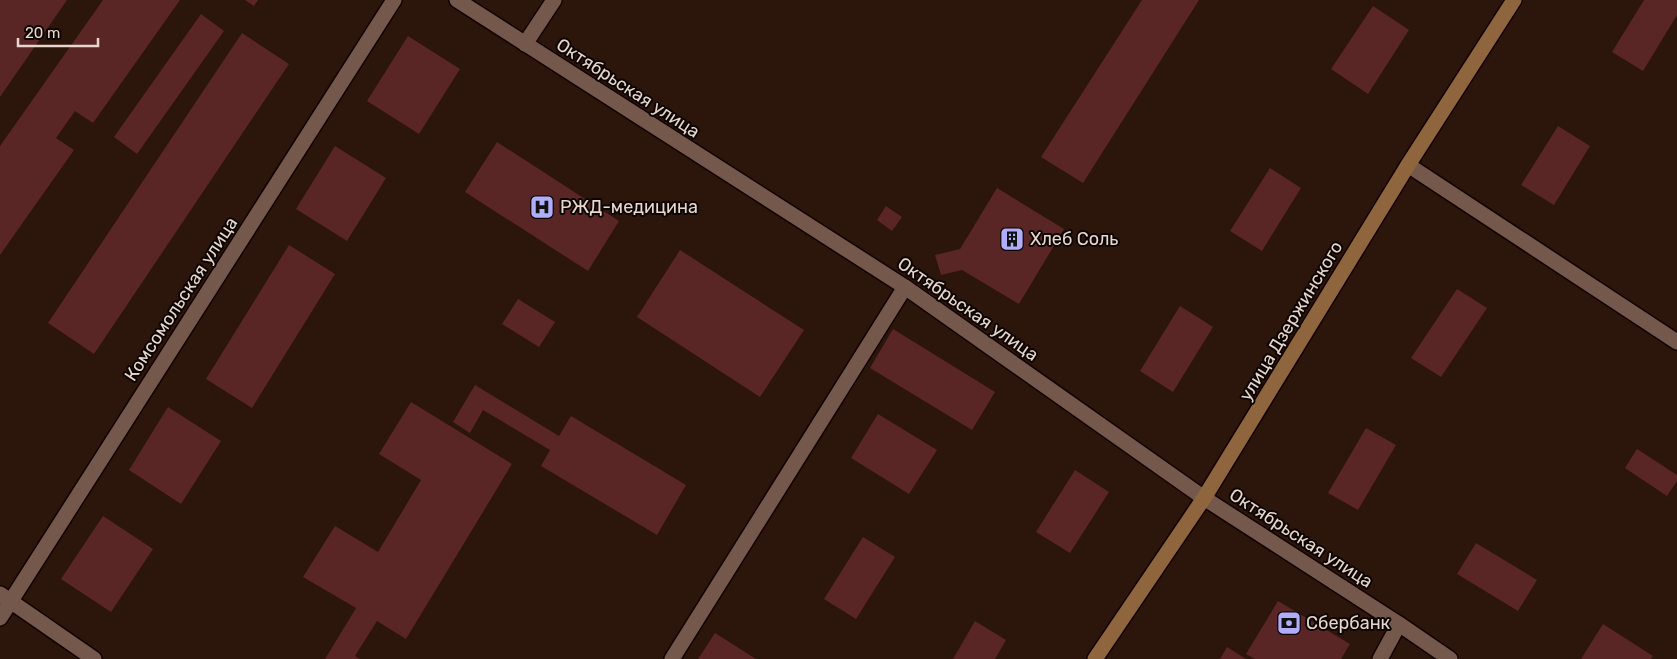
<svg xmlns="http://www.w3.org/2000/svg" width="1677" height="659" font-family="Rubik,sans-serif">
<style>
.building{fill:#592525}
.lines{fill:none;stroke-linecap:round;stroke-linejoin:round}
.lane-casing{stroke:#130200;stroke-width:18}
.street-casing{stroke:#130200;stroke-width:18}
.secondary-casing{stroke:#130200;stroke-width:18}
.lane{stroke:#74584b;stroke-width:15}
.street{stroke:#74584b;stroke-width:15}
.secondary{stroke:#8e653c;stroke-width:15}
.labels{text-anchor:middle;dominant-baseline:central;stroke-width:4;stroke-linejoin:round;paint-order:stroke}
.street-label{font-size:18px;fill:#e6d6ce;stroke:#0d0502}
.poi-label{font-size:18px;fill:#e6d6ce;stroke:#0d0502;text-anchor:start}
</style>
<rect width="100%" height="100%" fill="#2c150a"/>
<g class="building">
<polygon points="0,0 67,0 0,97"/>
<polygon points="103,0 180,0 93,123 75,111 56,138 74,150 0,255 0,146"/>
<polygon points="245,0 258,0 254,6"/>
<polygon points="1142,0 1199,0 1083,183 1041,157"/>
<polygon points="1644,0 1677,0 1677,15 1643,71 1612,52"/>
<polygon points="1373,6 1409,30 1368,94 1331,69"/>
<polygon points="201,14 224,31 137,154 114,137"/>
<polygon points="242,33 289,64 94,354 48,323"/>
<polygon points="408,36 460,69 419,134 367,101"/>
<polygon points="1558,126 1590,146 1554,205 1521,185"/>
<polygon points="497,142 619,221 588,271 465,192"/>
<polygon points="335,146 386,178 347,241 296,209"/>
<polygon points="1270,168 1301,188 1262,251 1230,231"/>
<polygon points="997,188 1064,229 1019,304 962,270 941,275 935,255 960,249"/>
<polygon points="886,206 902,217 892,231 877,220"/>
<polygon points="289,245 335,274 252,408 206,379"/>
<polygon points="680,250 804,330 760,397 637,317"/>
<polygon points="1457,289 1487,308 1441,377 1411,358"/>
<polygon points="518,299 555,322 539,347 502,324"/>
<polygon points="1180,306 1213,327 1173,392 1140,371"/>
<polygon points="893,329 995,392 972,430 870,368"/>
<polygon points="475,385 559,436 571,416 686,485 657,535 541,466 550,450 483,410 470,433 453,422"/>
<polygon points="411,402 512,464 406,639 377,621 355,656 360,659 325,659 356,608 303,577 335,526 378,552 421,480 379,454"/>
<polygon points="168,407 221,441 181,504 129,470"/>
<polygon points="878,414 937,450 909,494 851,458"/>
<polygon points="1366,428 1396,445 1358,510 1328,493"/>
<polygon points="1637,449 1677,475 1677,481 1667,496 1625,468"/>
<polygon points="1075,470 1109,492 1070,553 1036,532"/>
<polygon points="103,516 153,549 111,612 61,579"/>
<polygon points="863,537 895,557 856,619 824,599"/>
<polygon points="1476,543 1537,580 1518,611 1457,574"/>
<polygon points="1278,601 1350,644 1341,659 1255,659 1246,654"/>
<polygon points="975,621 1006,640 995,659 953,659"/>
<polygon points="1603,624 1653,656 1651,659 1581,659"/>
<polygon points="715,633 756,659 698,659"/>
<polygon points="1227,647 1246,659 1220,659"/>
</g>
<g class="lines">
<g class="lane-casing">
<g id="lane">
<polyline points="1408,165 1677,342"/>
<polyline points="672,659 905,287"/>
<polyline points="1380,659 1399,624"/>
</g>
</g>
<g class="street-casing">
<g id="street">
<polyline points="457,0 905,287 1204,498 1399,624 1450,659"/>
<polyline points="525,44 554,0"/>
<polyline points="0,594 94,659"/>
<polyline points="0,618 394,0"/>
</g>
</g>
<g class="secondary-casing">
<polyline id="secondary" points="1095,659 1204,498 1408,165 1514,0"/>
</g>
<use href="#lane" class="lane"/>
<use href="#street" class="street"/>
<use href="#secondary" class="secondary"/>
</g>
<defs>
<g id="hospital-square" transform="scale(1.25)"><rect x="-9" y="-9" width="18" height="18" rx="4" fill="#b0aefa" stroke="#0d0502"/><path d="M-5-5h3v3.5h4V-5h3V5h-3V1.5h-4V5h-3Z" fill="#111"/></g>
<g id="building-square" transform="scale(1.25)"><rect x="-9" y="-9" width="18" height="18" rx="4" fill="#b0aefa" stroke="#0d0502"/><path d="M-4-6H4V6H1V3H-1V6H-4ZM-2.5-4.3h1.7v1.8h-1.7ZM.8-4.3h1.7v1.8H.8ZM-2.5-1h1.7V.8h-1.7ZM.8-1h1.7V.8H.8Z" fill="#111"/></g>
<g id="bank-square" transform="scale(1.25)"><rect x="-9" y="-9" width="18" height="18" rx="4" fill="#b0aefa" stroke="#0d0502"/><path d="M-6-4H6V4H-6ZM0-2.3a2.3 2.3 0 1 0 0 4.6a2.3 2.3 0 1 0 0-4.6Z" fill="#111"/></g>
</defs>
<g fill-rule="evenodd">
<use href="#hospital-square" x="542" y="207"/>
<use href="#building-square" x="1012" y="239"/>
<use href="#bank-square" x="1289" y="623"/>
</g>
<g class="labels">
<g class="street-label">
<text transform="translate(628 88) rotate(33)">Октябрьская улица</text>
<text transform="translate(181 299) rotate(-57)">Комсомольская улица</text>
<text transform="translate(968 309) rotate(35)">Октябрьская улица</text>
<text transform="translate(1291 321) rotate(-59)">улица Дзержинского</text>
<text transform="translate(1301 538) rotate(33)">Октябрьская улица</text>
</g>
<g class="poi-label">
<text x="560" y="207">РЖД-медицина</text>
<text x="1030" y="239">Хлеб Соль</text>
<text x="1306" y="623">Сбербанк</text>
</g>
</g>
<path d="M18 38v8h80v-8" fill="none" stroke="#e6d6ce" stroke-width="2.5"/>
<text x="25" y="38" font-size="15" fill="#e6d6ce" stroke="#0d0502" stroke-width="4" paint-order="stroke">20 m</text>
</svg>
